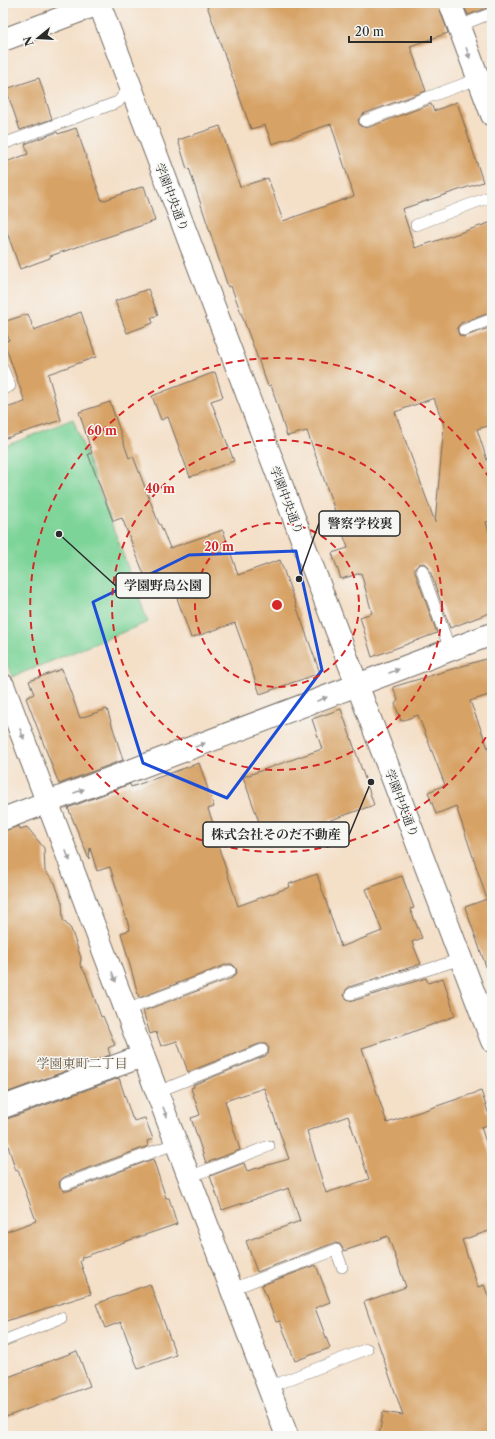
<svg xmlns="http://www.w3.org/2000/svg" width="495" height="1439" font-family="'Libre Caslon Text','Noto Serif JP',serif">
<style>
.green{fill:#7dd498;stroke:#548062}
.building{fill:#d7a265;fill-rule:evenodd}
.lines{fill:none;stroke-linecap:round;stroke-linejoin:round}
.service-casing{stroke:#716a62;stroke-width:12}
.minor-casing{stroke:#716a62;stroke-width:24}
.tertiary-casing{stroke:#716a62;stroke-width:24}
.service{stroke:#fff;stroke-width:11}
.minor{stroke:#fff;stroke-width:22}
.tertiary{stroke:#fff;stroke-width:22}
.oneway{fill:#a0a0a0}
.marked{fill:none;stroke:#1d4ed8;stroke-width:3;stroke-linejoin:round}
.ring{fill:none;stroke:#d62828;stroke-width:2;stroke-dasharray:7 5}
.labels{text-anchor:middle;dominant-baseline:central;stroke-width:3;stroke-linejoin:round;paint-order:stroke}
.street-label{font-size:12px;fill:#2b2b2b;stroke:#f6f6f2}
.neighbourhood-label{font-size:13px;fill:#67553f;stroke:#f6f6f2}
.centre{fill:#d62828;stroke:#f6f6f2;stroke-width:2}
.ring-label{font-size:12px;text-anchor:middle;font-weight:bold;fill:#d62828;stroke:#f6f6f2;stroke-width:3;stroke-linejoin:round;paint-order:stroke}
.leader{fill:none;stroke:#2b2b2b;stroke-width:1.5}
.callout-dot{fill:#2b2b2b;stroke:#f6f6f2;stroke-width:1.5}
.callout{fill:#f6f6f2;stroke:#2b2b2b;stroke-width:1.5}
.callout-label{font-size:13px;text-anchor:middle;font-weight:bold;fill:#2b2b2b}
</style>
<rect width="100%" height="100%" fill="#f6f6f2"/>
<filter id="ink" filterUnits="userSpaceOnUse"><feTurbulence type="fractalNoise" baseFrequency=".025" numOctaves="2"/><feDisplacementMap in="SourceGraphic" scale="8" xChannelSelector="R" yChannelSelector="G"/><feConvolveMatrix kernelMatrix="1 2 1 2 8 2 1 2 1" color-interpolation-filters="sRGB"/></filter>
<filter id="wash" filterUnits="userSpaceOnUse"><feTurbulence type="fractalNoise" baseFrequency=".012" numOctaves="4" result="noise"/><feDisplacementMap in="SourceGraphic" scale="16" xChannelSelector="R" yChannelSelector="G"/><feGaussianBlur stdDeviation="0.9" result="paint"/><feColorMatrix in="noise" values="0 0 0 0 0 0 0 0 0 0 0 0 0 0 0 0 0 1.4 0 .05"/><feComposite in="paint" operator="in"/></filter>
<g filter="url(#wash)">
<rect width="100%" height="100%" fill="#f4dfc7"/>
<polygon class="green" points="73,419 148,622 12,677 3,653 3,447"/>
<g id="blocks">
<g class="building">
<path d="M206 3H438L448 33 410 46 426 91 363 114 358 120 360 126 367 128 431 104 434 111 457 102 483 182 402 209 415 248 492 222V312L461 323 458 326 457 329 459 335 463 337 492 327V425L477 429 492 476V520L486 522 492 542V612L450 628 429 568 424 563 419 564 415 568V572L437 633 372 657 360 617 372 613 361 573 341 579 332 553 348 548 307 431 287 436 271 385 268 386 231 286 228 287 189 168 187 169 178 140 220 126 240 187 268 178 283 221 354 196 331 124 272 144 265 125 251 129ZM434 398 444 426 435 522 395 412Z"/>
<polygon points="463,3 492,3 492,6 468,15"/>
<polygon points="39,78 52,119 20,130 6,89"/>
<polygon points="76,128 102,201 144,186 155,221 50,256 50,258 20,269 3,221 3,163 28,154 25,144 57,132 58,134"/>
<polygon points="148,289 158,315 151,318 153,323 127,333 115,301"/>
<polygon points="81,312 96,357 48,374 61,420 3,439 3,409 25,402 4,342 9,340 3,322 28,314 34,330"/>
<polygon points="215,372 223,397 211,401 234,461 190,477 168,417 161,420 152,396"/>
<polygon points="110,402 129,458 133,456 159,524 160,524 170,548 223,530 238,575 280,560 320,673 260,694 235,623 191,638 170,578 149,587 122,518 113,521 88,454 92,453 79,412"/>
<polygon points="492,657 492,694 470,701 492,758 492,974 489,975 465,907 487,899 456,806 436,814 428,792 445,785 418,715 401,721 395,704 398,700 393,687"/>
<polygon points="62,669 80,718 107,709 123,760 59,784 26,698 34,694 29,681"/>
<polygon points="341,709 374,805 328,821 329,825 268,847 243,777 322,749 312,719"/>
<path d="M199 763 214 807 208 809 215 829 213 830 238 906 290 887 289 884 317 874 341 947 382 931 366 889 402 876 414 908 410 909 422 938 412 942 421 964 349 987 346 990 344 996 347 999 353 1001 426 978 428 983 443 978 455 1016 407 1034 362 1048 387 1123 481 1091 492 1124 481 1127 492 1161V1230L462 1240 478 1287 484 1285 492 1306V1424L488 1425 491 1436H379L383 1412 403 1415 364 1302 406 1287 388 1236 344 1251 340 1244 334 1243 257 1272 246 1241 300 1221 289 1188 222 1210 210 1176 244 1163 247 1171 289 1159 264 1088 225 1101 240 1150 206 1163 191 1118 200 1115 191 1088 194 1087 193 1085 265 1056 268 1054 269 1048 266 1044H259L188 1072 177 1041 161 1046 156 1032 150 1034 143 1011 232 978 237 973 236 968 232 964H228L139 998 121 933 130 930 110 867 97 871 90 848 89 859 68 808 130 784 131 787ZM348 1116 369 1179 326 1193 307 1131Z"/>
<polygon points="19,826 20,829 27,827 44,848 45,871 55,883 62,903 63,920 71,929 81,958 80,965 86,974 101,1017 103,1016 115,1045 108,1048 110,1055 3,1094 3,831"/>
<polygon points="119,1078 132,1118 133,1118 134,1121 145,1118 153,1139 147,1141 148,1146 64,1177 59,1182 60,1187 64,1191 68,1191 153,1159 166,1198 169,1198 177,1224 127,1241 81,1258 82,1260 80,1261 91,1294 3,1322 3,1233 36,1221 18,1170 16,1171 3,1130 3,1119 7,1119"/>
<polygon points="316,1265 330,1302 315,1308 330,1348 295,1361 280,1321 276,1322 262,1285"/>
<polygon points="150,1284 176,1355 138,1369 121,1322 105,1328 96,1304"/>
<polygon points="77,1351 90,1386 3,1418 3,1379"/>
</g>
</g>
</g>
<g filter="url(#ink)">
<use href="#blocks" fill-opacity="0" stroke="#716a62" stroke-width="1"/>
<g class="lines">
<g class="service-casing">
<g id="service">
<polyline points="459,26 492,13"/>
<polyline points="365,121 477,79"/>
<polyline points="3,144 118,102 131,86"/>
<polyline points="416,225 492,196"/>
<polyline points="464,330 492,319"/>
<polyline points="3,369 10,386 3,389"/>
<polyline points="422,570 450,650"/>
<polyline points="351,994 461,959"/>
<polyline points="126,1010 230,971"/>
<polyline points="157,1092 262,1050"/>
<polyline points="189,1177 269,1146"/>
<polyline points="66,1184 177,1143"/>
<polyline points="232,1289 336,1250 342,1267"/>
<polyline points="3,1341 61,1318"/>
<polyline points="269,1387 367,1349"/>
</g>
</g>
<g class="minor-casing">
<g id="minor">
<polyline points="450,3 492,115"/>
<polyline points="3,685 287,1436"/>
<polyline points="3,819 492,634"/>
<polyline points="3,1107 143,1056"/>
</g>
</g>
<g class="tertiary-casing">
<g id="tertiary">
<polyline points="99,3 492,1041"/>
<polyline points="3,40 101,3"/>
</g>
</g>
<use href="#service" class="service"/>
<use href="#minor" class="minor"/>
<use href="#tertiary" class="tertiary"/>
</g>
<defs><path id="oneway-solid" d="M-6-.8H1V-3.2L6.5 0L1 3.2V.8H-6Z"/></defs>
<g class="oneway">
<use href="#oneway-solid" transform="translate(468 53) rotate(71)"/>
<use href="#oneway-solid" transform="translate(394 671) rotate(-21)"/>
<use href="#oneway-solid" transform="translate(322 699) rotate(-21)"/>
<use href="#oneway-solid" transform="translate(22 734) rotate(69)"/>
<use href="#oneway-solid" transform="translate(200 745) rotate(-21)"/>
<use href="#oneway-solid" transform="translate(79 791) rotate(-21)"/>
<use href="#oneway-solid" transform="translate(68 856) rotate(69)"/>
<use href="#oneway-solid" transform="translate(114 977) rotate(69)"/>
<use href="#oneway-solid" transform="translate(165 1112) rotate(69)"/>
</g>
</g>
<path class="marked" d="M296 551 322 670 227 798 143 763 93 602 189 555Z"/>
<g class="ring">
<circle cx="277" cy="605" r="82"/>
<circle cx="277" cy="605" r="165"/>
<path d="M492 727A247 247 0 1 1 492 483"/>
</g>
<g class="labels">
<g class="street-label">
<text transform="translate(172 197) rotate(69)">学園中央通り</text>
<text transform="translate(287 500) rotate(69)">学園中央通り</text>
<text transform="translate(402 803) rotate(69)">学園中央通り</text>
</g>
<g class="neighbourhood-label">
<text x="82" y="1063">学園東町二丁目</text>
</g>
</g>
<circle cx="277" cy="605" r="6" class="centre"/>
<g class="ring-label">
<text x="102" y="435">60 m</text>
<text x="160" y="493">40 m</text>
<text x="219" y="551">20 m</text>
</g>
<path class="leader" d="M299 579L319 523M59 534L116 586M371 782L349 835"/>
<g class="callout-dot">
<circle cx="299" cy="579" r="4"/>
<circle cx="59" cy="534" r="4"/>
<circle cx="371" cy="782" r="4"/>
</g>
<g class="callout">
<rect x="319" y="511" width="81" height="25" rx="4"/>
<rect x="116" y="573" width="94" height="25" rx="4"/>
<rect x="203" y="822" width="146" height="25" rx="4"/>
</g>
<g class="callout-label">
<text x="360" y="528">警察学校裏</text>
<text x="163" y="590">学園野鳥公園</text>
<text x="276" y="839">株式会社そのだ不動産</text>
</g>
<rect width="495" height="1439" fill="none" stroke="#f6f6f2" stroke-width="16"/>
<g transform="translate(38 38) rotate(252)" stroke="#f6f6f2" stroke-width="3" paint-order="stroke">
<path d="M0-3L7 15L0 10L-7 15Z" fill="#2b2b2b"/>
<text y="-6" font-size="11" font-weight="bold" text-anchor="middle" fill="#2b2b2b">N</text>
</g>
<path d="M349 36v6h82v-6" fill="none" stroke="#2b2b2b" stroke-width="2"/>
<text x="355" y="36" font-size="12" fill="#2b2b2b" stroke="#f6f6f2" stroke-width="3" paint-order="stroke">20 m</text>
</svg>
